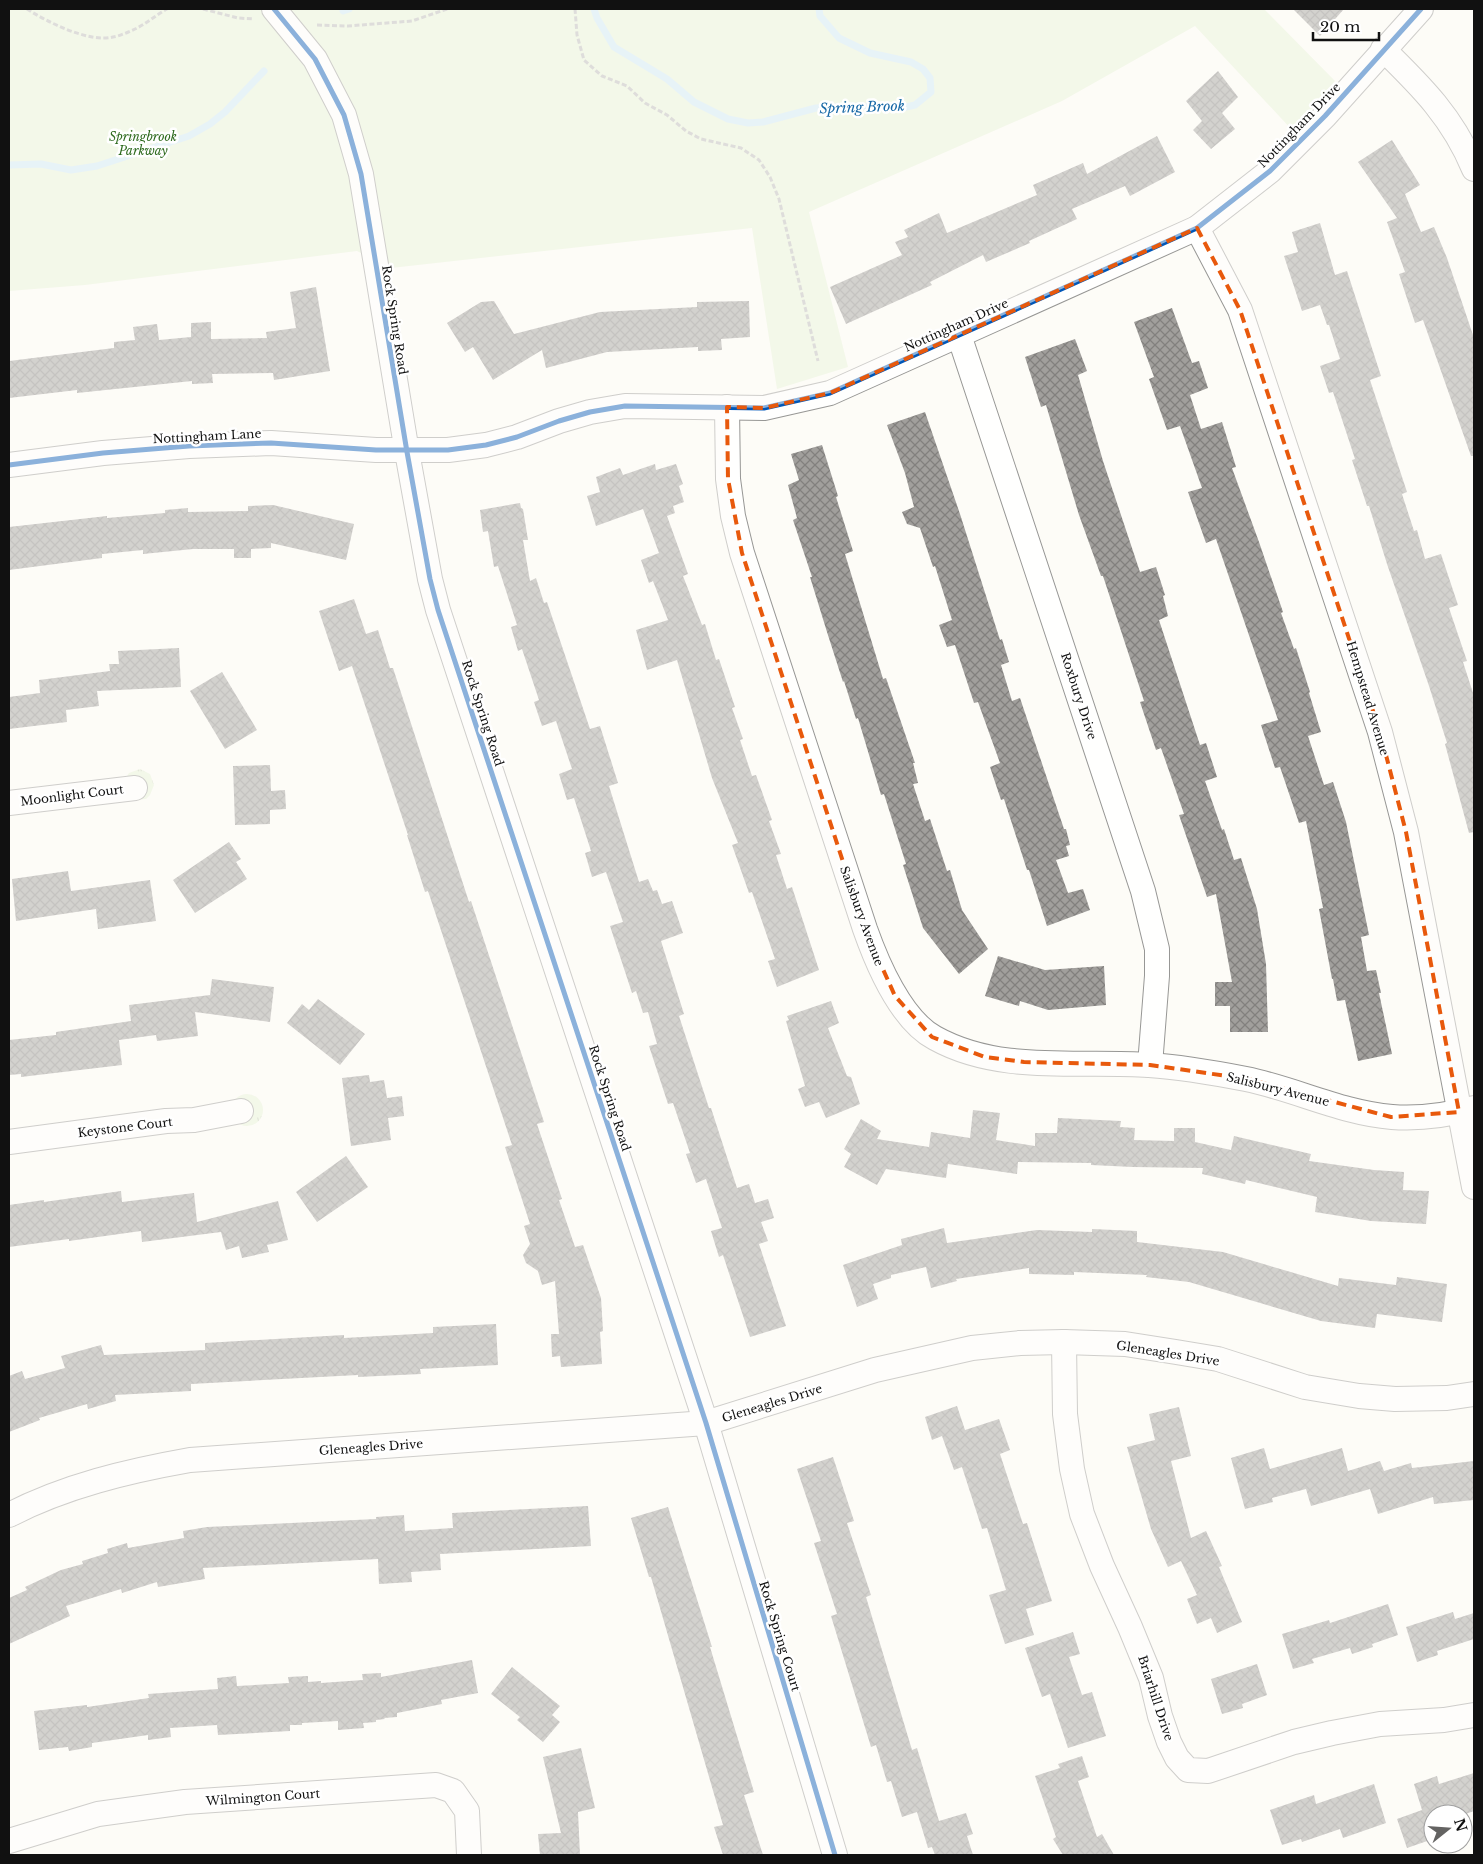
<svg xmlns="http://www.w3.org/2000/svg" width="1483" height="1864" font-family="'Libre Baskerville',serif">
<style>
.grass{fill:url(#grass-tufts)}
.park{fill:#e7f3d7}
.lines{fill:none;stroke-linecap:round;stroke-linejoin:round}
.stream{stroke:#cde8f7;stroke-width:7}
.building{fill:url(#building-cross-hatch)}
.minor-casing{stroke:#979795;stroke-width:26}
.path{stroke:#b9b9b8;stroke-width:3;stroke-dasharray:5 2.5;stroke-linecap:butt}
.minor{stroke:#fffffe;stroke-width:24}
.cycleway-casing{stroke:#fff;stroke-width:8}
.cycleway{stroke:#0057b8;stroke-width:5}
.marked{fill:none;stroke:#e8590c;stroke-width:4;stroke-dasharray:10 6;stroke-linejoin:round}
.labels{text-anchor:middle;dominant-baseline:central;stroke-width:5;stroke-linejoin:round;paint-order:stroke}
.street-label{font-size:12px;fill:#111;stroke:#fff}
.park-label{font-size:12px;font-style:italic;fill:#2f6b1f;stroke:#fff}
.water-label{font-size:14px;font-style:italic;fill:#1768a6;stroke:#fff}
</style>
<defs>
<pattern id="grass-tufts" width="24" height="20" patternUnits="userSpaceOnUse" patternTransform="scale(1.25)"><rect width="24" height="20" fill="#e7f3d7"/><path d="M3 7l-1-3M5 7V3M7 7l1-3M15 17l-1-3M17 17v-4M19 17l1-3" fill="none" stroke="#c5cfb8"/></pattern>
<pattern id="building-cross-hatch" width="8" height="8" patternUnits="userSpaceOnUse" patternTransform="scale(1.25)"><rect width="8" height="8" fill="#a19f9c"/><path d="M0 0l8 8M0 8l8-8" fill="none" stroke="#82807e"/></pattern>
</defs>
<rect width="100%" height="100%" fill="#fdfcf7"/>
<g class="grass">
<polygon points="140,769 150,774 154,785 150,795 146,799 134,800 123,782 129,773"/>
<circle cx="247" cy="1110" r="16"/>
</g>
<polygon class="park" points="9,9 1264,9 1335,81 1293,131 1195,26 1062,101 809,212 848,367 777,389 752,228 391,268 357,251 85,285 9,291"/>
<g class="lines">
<g class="stream">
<polyline points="594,9 597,18 614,47 667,79 694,102 728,119 748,123 763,122 816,108 851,106 902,108 915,105 931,92 930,78 923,69 911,62 870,53 839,38 820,16 819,9"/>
<polyline points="343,11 349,9"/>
<polyline points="9,165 41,164 71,170 97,166 189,136 210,124 225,112 264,71"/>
</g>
</g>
<g class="building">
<polygon points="1293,9 1344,9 1320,36"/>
<polygon points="1218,71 1238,97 1222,113 1235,129 1211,149 1193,130 1202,121 1186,101"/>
<polygon points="1157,136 1175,172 1130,196 1125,186 1072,209 1077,219 1029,241 1030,243 986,262 983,255 930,282 932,285 846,324 830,287 902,255 895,242 908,237 904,230 939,213 947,233 1037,195 1033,185 1083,163 1087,174"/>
<polygon points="1392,140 1420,185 1405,194 1421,232 1434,227 1447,258 1474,338 1474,456 1471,456 1423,320 1415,323 1399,274 1405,272 1387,222 1397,218 1358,162"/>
<polygon points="1320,223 1335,275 1347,271 1381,376 1370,380 1407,492 1402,494 1414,531 1417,530 1425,559 1441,554 1458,605 1449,608 1467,661 1463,662 1474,696 1474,832 1469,833 1445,744 1447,743 1429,686 1387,564 1369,506 1367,506 1352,460 1355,459 1333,392 1329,393 1320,366 1340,359 1329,325 1327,325 1320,305 1302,311 1284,256 1298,252 1292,232"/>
<polygon points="316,287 330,371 274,380 273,373 212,374 213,383 192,384 192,381 77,393 77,390 9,398 9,361 114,348 114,342 135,340 133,327 157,324 159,340 191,337 191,323 211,322 211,339 267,338 266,332 296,328 290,292"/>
<polygon points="494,301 514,334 600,312 697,307 697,302 749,301 750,337 721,339 722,350 698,351 698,347 607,352 546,368 542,350 493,380 473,347 465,352 447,323 481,302"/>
<polygon points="1172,308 1192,363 1199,361 1208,388 1190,395 1201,429 1222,422 1236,467 1232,468 1259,542 1283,612 1281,613 1294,649 1296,648 1310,692 1309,693 1321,732 1308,736 1324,785 1333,782 1346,822 1369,935 1361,937 1367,971 1376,970 1381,993 1379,993 1392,1054 1358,1061 1345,1000 1337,1001 1333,979 1332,979 1319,909 1323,908 1306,821 1299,823 1280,767 1275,768 1261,725 1278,720 1216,539 1206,543 1188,492 1202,488 1180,426 1167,430 1149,379 1154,377 1134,322"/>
<polygon points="1075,339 1087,371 1078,375 1103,461 1140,572 1156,567 1165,595 1163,596 1168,616 1159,620 1200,745 1206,743 1217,777 1205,781 1222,830 1224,829 1234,860 1241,858 1257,909 1266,964 1268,1032 1230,1032 1230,1006 1215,1006 1215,982 1232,982 1216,894 1207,897 1179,815 1184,814 1161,748 1156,750 1140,702 1144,701 1103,576 1101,576 1079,515 1046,405 1041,407 1025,357"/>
<polygon points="925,412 960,514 1000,640 1002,639 1009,662 1001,665 1012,701 1020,698 1064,829 1066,829 1070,845 1066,846 1069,856 1056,860 1068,893 1083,889 1090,910 1047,926 1029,870 1027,870 1004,799 1001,800 990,767 1000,763 978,702 974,703 955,645 947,647 939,625 952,620 935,566 933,567 920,528 907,524 902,512 914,507 905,473 887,425"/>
<polygon points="822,445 838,496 836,497 853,551 845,554 883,679 886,678 915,763 913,763 918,783 913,784 925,821 930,819 947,871 950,870 962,910 988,949 959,974 923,928 903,865 906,864 884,794 881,795 858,718 856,719 844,681 843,682 827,632 810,577 812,577 793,520 797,518 788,485 799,480 791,454"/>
<polygon points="655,464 656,470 676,464 683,484 679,486 684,502 673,506 675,513 667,516 688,574 683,576 702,625 705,624 716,660 719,659 735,707 732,708 743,739 740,740 752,776 756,775 772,820 769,821 781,854 776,855 787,889 792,887 819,970 777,987 768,961 775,959 752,892 749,893 732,845 738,843 712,778 677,660 647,670 636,630 668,620 653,581 649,583 641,560 659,553 643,509 596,526 587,496 600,492 596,477 620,468 623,475"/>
<polygon points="520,503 521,508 523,509 528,540 523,540 530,581 536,578 544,603 547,602 590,729 600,726 618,783 609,786 639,882 648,879 653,891 657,890 662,904 672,901 683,933 661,941 684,1014 679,1016 709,1108 711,1108 737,1188 749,1184 755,1203 768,1199 774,1218 761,1222 768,1241 759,1244 786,1326 750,1337 723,1255 719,1257 711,1231 722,1228 706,1179 696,1183 686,1154 690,1153 673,1103 668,1104 649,1046 657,1044 648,1012 643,1013 636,991 632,993 610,926 623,922 606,872 592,877 585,853 591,851 574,798 567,800 559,774 572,769 556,721 542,726 534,702 539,700 522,649 518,651 511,627 517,625 498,566 494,567 488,531 483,532 480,510"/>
<polygon points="273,505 354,524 346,560 271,543 271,548 251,549 251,558 234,558 234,549 193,549 143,554 143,550 102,554 102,558 9,570 9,527 107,516 107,518 165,513 165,510 188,508 188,512 248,511 248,506"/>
<polygon points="354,599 366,634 378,630 390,668 393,668 469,902 471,901 544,1122 537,1124 562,1199 559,1200 575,1247 583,1245 601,1298 603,1331 600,1332 602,1364 561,1367 560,1356 552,1357 551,1334 559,1334 555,1281 542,1285 538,1271 526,1263 523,1255 530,1244 524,1226 530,1224 505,1147 512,1145 428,891 425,892 407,835 408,835 352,666 339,671 319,611"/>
<polygon points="179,648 181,687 97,691 99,706 66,710 67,722 9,729 9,697 40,693 39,680 110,671 109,664 119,664 118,651"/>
<polygon points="222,672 257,730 225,749 190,691"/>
<polygon points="270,765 271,791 285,790 286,809 270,810 270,824 235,825 233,766"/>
<polygon points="229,842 241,859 236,862 247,879 195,913 173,880"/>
<polygon points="68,871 71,891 150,880 156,921 98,929 96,909 16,921 12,879"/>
<polygon points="998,956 1045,970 1104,966 1106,1005 1048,1010 1020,1001 1019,1006 985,996"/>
<polygon points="212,979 274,987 270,1022 195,1012 198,1036 157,1041 156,1035 119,1040 122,1065 21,1077 21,1074 9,1075 9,1040 56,1035 56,1032 131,1021 129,1005 210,995"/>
<polygon points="318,999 365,1034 340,1065 287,1023 302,1004 309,1010"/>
<polygon points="831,1001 839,1023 828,1028 847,1076 851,1077 860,1104 826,1118 819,1102 805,1107 798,1089 805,1086 786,1021 789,1020 787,1016"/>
<polygon points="369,1075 370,1082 384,1080 387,1098 402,1096 404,1116 388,1118 391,1140 351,1146 342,1078"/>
<polygon points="973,1110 1000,1113 996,1140 1035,1146 1035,1133 1057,1133 1058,1118 1121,1121 1120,1127 1135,1128 1134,1140 1174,1141 1174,1128 1195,1128 1195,1142 1231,1150 1234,1136 1311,1154 1309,1161 1374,1170 1404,1172 1403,1190 1429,1191 1426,1224 1371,1221 1315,1212 1317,1197 1246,1180 1245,1184 1202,1174 1203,1168 1133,1167 1091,1165 1091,1163 1018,1162 1017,1174 948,1164 946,1178 886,1169 877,1185 844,1167 851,1154 844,1149 861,1119 881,1131 877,1139 929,1147 931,1132 970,1138"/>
<polygon points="346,1156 368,1187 317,1222 296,1192"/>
<polygon points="121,1191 122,1202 194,1193 197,1222 278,1201 288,1240 267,1245 269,1252 242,1258 239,1246 226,1250 221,1232 142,1242 141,1231 69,1241 69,1239 9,1247 9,1205 44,1200 44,1202"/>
<polygon points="944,1228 947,1243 1037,1230 1092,1232 1092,1229 1137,1231 1137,1242 1223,1252 1338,1286 1339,1278 1396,1285 1397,1277 1447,1284 1442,1322 1377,1314 1375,1328 1321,1321 1189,1282 1146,1277 1147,1275 1074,1272 1074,1275 1029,1274 1029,1268 956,1279 957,1281 931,1288 926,1267 891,1275 891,1278 873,1284 878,1299 857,1307 843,1265 902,1245 901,1239"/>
<polygon points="496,1324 498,1365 420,1369 421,1374 358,1377 358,1375 191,1384 191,1391 115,1395 116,1401 88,1409 87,1404 39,1418 40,1420 9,1432 9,1376 22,1371 25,1379 65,1368 61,1356 101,1345 104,1355 205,1350 205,1343 344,1335 344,1338 433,1333 433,1327"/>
<polygon points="957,1406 965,1430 999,1419 1010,1450 1000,1454 1023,1524 1027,1523 1052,1601 1026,1609 1034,1635 1005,1644 989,1595 1006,1590 987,1528 982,1529 962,1467 954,1470 942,1436 932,1440 925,1417"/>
<polygon points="1179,1407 1191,1456 1171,1461 1191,1538 1206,1531 1222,1566 1219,1567 1242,1622 1217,1633 1211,1618 1197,1624 1187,1599 1197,1595 1181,1561 1168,1567 1151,1529 1127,1447 1155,1440 1149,1414"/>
<polygon points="1264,1448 1270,1469 1342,1448 1348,1471 1380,1461 1384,1471 1411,1463 1412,1468 1474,1461 1474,1500 1434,1504 1433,1497 1378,1514 1370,1489 1311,1506 1306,1489 1272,1498 1273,1502 1245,1509 1231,1458"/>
<polygon points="833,1457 854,1521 847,1523 871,1595 866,1597 912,1750 917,1748 939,1821 966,1813 973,1834 967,1836 973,1855 935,1855 932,1847 928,1848 917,1812 902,1817 891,1781 887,1782 876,1745 871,1747 831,1616 837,1614 814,1543 821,1541 797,1469"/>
<polygon points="588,1506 591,1546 440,1554 441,1570 411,1572 412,1582 379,1584 378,1559 203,1568 205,1579 158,1587 157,1582 122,1593 121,1589 66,1606 70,1616 9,1644 9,1598 27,1590 25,1587 61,1570 83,1564 82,1561 108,1553 107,1549 127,1543 128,1548 184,1538 183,1531 207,1527 376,1519 376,1517 404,1515 405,1531 453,1528 452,1513"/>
<polygon points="668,1507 712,1647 710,1647 754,1792 744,1795 763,1855 723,1855 714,1827 723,1825 651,1577 649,1577 631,1518"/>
<polygon points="1388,1604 1398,1635 1372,1644 1373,1647 1352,1654 1350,1648 1312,1659 1314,1663 1293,1669 1282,1634 1329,1620 1330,1623"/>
<polygon points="1453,1612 1455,1619 1474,1613 1474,1639 1437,1651 1438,1655 1417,1662 1406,1627"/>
<polygon points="1073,1632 1080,1654 1069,1657 1082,1695 1092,1692 1106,1736 1068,1748 1050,1694 1042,1697 1025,1648"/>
<polygon points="472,1660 478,1693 441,1700 442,1704 397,1713 397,1717 384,1718 385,1719 376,1720 376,1722 363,1723 364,1728 338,1730 338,1721 302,1723 302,1725 290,1725 290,1731 218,1735 217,1725 170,1728 171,1737 148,1740 148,1735 92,1743 92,1747 69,1751 68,1747 39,1750 34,1711 87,1705 87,1707 149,1698 148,1694 218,1689 217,1678 236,1676 237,1686 289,1683 288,1677 308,1676 308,1682 321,1681 321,1683 363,1680 362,1674 381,1673 381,1677"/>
<polygon points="1257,1664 1267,1695 1242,1704 1243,1708 1222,1714 1211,1679"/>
<polygon points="512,1667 560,1706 552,1715 560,1722 543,1742 517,1720 520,1717 491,1694"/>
<polygon points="581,1748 595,1808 578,1812 580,1855 540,1855 538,1834 561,1833 543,1757"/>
<polygon points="1082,1756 1089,1777 1078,1781 1097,1837 1102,1834 1114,1855 1063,1855 1053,1839 1056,1837 1035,1776 1060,1768 1058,1764"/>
<polygon points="1474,1773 1474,1811 1463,1815 1433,1814 1433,1839 1407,1848 1397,1819 1422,1810 1414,1784 1437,1776 1439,1784"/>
<polygon points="1374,1784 1386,1823 1343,1838 1340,1829 1302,1842 1301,1839 1282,1845 1270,1810 1314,1795 1316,1804"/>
</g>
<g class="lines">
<g class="minor-casing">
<g id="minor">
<polyline points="274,9 315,59 344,115 361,174 407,452 430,579 438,610 706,1423 835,1855"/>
<path d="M1383 49C1422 87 1453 118 1474 169"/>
<polyline points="1197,228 1240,310 1380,732 1406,832 1474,1187"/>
<polyline points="959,335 1143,891 1157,949 1157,976 1150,1065"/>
<path d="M727 407 728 479 733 516 742 553 865 929C877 963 901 1020 935 1038 1000 1074 1078 1060 1149 1065 1181 1067 1215 1073 1246 1079 1295 1089 1342 1113 1392 1117 1419 1119 1448 1115 1474 1108"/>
<polyline points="9,465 103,453 189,446 271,443 376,450 448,450 486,445 517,437 559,421 590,412 625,406 764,408 830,393 1197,228 1270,171 1325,116 1421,9"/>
<polyline points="9,803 135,788"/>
<polyline points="9,1142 166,1121 194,1120 241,1111"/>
<polyline points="1064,1342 1065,1414 1072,1469 1082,1514 1102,1566 1130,1627 1151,1678 1160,1716 1169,1742 1177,1758 1188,1770 1208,1771 1294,1742 1332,1733 1380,1724 1444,1720 1474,1715"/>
<path d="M9 1515C65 1486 128 1471 190 1460L706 1423 875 1370 972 1348 1020 1343 1064 1342 1125 1344 1176 1352 1218 1359 1305 1387 1359 1396 1395 1399 1447 1398 1474 1394"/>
<polyline points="9,1841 98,1814 185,1802 436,1785 453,1791 467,1811 469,1855"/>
</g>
</g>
<g class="path">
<path d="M27 9C47 22 89 43 113 37 120 36 128 32 135 29 146 24 156 15 167 9"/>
<polyline points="203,9 238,18 254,19"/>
<polyline points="575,9 577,35 584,60 602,76 627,86 645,103 667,115 686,131 701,139 741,148 759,160 770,177 779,199 818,361"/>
<polyline points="317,25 348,26 412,21 447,9"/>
</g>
<use href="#minor" class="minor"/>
<g class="cycleway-casing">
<g id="cycleway">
<polyline points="274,9 315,59 344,115 361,174 407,452 430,579 438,610 706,1423 835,1855"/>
<polyline points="9,465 103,453 189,446 271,443 376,450 448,450 486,445 517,437 559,421 590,412 625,406 764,408 830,393 1197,228 1270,171 1325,116 1421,9"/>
</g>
</g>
<use href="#cycleway" class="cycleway"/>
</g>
<path d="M0 0H1483V1864H0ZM1197 228 1240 310 1380 732 1406 832 1459 1112 1391 1117 1248 1079 1150 1065 1024 1062 985 1057 932 1037 895 996 865 929 742 553 728 479 727 407 764 408 830 393Z" fill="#fdfcf7" fill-opacity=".55" fill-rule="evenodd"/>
<path class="marked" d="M1197 228 1240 310 1380 732 1406 832 1459 1112 1391 1117 1248 1079 1150 1065 1024 1062 985 1057 932 1037 895 996 865 929 742 553 728 479 727 407 764 408 830 393Z"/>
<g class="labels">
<g class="street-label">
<text transform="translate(1299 125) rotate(-46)">Nottingham Drive</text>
<text transform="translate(395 320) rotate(81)">Rock Spring Road</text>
<text transform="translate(956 325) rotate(-24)">Nottingham Drive</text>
<text transform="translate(207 436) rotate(-3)">Nottingham Lane</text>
<text transform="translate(1079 696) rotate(72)">Roxbury Drive</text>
<text transform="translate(1368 698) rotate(73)">Hempstead Avenue</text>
<text transform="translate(483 713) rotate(72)">Rock Spring Road</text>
<text transform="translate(72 795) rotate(-7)">Moonlight Court</text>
<text transform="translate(862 916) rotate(70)">Salisbury Avenue</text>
<text transform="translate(1278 1089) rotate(14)">Salisbury Avenue</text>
<text transform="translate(610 1098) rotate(72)">Rock Spring Road</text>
<text transform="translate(125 1127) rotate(-7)">Keystone Court</text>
<text transform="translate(1168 1353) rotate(9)">Gleneagles Drive</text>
<text transform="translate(772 1403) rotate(-17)">Gleneagles Drive</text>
<text transform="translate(371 1447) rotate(-4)">Gleneagles Drive</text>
<text transform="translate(780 1636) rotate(73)">Rock Spring Court</text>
<text transform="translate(1156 1698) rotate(72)">Briarhill Drive</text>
<text transform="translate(263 1797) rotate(-4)">Wilmington Court</text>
</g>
<g class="park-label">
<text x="143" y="136">Springbrook<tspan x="143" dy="14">Parkway</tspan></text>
</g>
<g class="water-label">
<text transform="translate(862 107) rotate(-2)">Spring Brook</text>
</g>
</g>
<rect width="1483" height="1864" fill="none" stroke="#111111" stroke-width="20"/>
<g transform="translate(1448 1829) rotate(73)"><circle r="24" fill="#ffffff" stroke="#a0a0a0"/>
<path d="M0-4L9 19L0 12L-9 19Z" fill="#646362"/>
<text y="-8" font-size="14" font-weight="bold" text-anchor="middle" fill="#111111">N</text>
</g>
<path d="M1313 32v8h66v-8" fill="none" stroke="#111111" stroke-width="2.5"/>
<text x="1320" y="32" font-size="15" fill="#111111" stroke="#ffffff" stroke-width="4" paint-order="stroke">20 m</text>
</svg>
